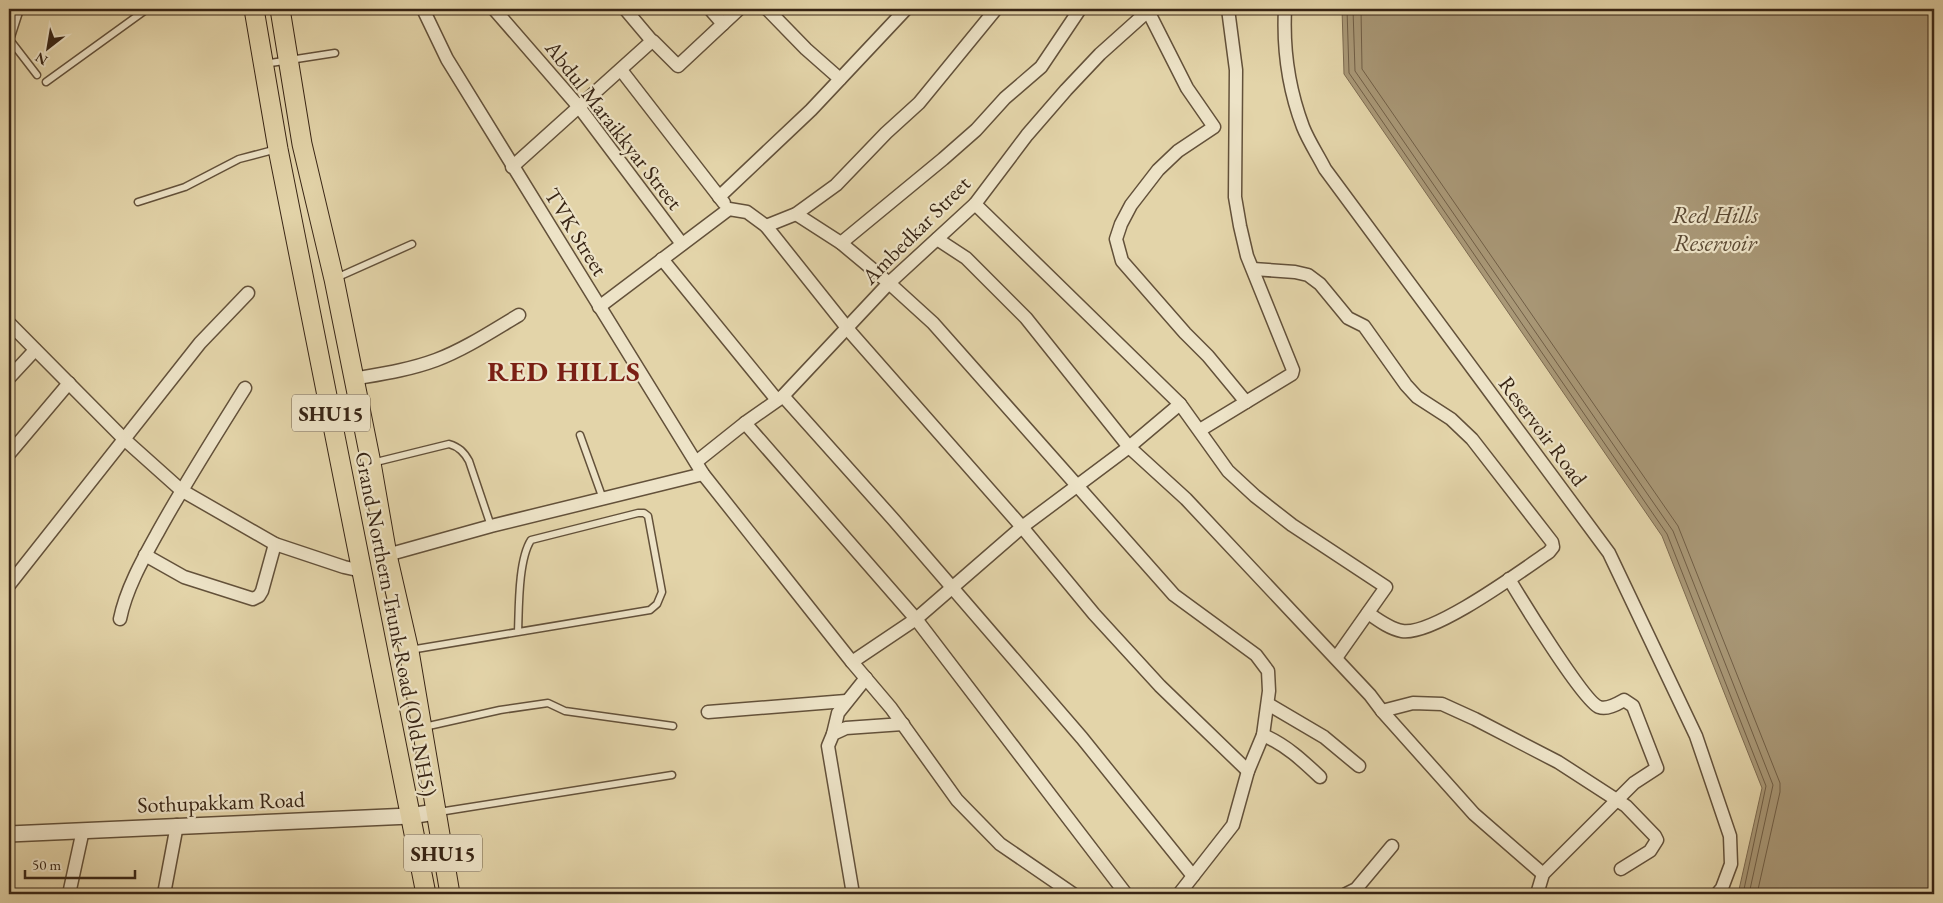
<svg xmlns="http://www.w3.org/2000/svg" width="1943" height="903" font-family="'EB Garamond',serif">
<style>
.water{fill:#a99877;stroke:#7c6a50}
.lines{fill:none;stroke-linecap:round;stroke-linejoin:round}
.shore{stroke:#705e46;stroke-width:1}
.service-casing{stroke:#63513a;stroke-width:9}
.minor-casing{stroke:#63513a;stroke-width:15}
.tertiary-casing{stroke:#63513a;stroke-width:18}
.primary-casing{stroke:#382515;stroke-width:21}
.service{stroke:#ede3c7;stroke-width:6}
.minor{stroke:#ede3c7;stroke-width:12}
.tertiary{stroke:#ede3c7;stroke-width:15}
.primary{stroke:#e3d4a9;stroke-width:19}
.labels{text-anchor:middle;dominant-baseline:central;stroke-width:4.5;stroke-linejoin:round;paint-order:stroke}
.shield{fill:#ede3c7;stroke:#6e5e4a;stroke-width:1}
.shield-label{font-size:21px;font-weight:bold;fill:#382515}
.street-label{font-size:22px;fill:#382515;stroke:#ede3c7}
.water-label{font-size:24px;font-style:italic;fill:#5a4832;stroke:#ede3c7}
.district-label{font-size:28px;font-weight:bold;letter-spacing:1px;fill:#7a1f14;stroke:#ede3c7}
</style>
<rect width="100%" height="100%" fill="#e3d4a9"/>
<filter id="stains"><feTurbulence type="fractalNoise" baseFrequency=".004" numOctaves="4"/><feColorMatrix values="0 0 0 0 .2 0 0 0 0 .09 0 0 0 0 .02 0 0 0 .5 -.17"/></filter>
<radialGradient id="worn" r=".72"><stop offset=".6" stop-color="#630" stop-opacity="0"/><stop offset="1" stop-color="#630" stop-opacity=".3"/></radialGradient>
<polygon class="water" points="1342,9 1934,9 1934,894 1738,894 1762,788 1662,536 1344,74"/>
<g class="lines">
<g class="shore">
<polyline points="1347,9 1349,73 1667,534 1766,786 1743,894"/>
<polyline points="1353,9 1355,71 1673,531 1773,785 1749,894"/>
<polyline points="1361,9 1362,69 1678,526 1780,783 1780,792 1757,894"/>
</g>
<g class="service-casing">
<g id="service">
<polyline points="20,9 10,40 37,75"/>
<polyline points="264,64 335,53"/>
<polyline points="46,82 147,9"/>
<polyline points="138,202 185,187 239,159 277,149"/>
<polyline points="336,278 412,244"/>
<polyline points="580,435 603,499"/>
<path d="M372 463 449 444C459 447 464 452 469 461L491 526"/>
<path d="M410 650 650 610 657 604 662 592 648 516 644 513H638L531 540C518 560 519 609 518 632"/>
<polyline points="424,727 500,710 548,703 565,711 673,726"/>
<polyline points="439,812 672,775"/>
</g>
</g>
<g class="minor-casing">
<g id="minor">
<polyline points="423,9 447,59 703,474 852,662 891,708 957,800 1000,844 1073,894"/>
<polyline points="494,9 579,107 682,244"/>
<polyline points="625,9 652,41 653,41 678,66 739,9"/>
<polyline points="710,9 723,24"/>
<polyline points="767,9 806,49 840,79"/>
<polyline points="1147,9 1187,88 1214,127 1178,151 1158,170 1131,205 1121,224 1116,239 1122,261 1185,333 1208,356 1246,402"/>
<path d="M1285 9C1283 49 1289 90 1303 127 1309 142 1318 155 1325 169L1609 553 1696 736 1730 836 1731 864 1722 888 1717 894"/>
<polyline points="621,70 724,203"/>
<polyline points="512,167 652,41"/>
<polyline points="719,197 811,110 906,9"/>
<polyline points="975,204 1180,404 1228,471 1255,496 1292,525 1386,587 1336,658"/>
<polyline points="796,214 841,243 889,283 933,323 1174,595 1256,655 1268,671 1269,691 1263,735 1248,771 1233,825 1179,894"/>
<polyline points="766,226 796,214 836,185 886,133 919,103 996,9"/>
<polyline points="937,239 966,258 1026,318 1129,447 1186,499 1370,695 1382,711 1474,814 1543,874"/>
<polyline points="841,243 943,159 976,130 1005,98 1041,67 1080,9"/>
<polyline points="662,259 777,400"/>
<path d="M1253 269 1295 272 1308 275 1320 284 1348 318 1364 326 1406 385 1417 397 1451 419 1472 439 1552 542 1553 547 1549 552C1521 571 1433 636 1402 631 1390 629 1378 620 1368 613"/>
<polyline points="599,307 729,209 747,212 766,226 852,334 1022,527 1094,614 1160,686 1248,771"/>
<polyline points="9,323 124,439 181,490 275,544 344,567 362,571"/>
<polyline points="9,378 35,350"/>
<path d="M353 379C381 374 409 370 436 360 465 349 492 331 519 315"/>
<polyline points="783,396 893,519 1082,738 1193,876"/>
<polyline points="745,423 916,619 1126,894"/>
<polyline points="1200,430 1292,374 1293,370 1247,256 1240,226 1235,197 1236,70 1228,9"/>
<polyline points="9,454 69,383"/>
<polyline points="696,462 745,423 782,397 889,283 975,204 1027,135 1066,90 1100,54 1148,11"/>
<polyline points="145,555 184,577 253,599 259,596 262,591 275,544"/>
<polyline points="387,555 491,526 703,474"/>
<path d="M1509 579C1521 599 1584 702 1599 707 1607 710 1617 704 1624 700L1633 706 1657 768 1634 783 1543 874 1537 894"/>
<polyline points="9,585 200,343 248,293"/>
<path d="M120 619C126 589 143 559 158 532 185 483 215 436 245 388"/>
<polyline points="852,662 916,619 1022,527 1129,447 1180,404"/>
<polyline points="1268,704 1324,737 1359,766"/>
<polyline points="1382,711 1413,703 1442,704 1475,719 1558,762 1626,806 1655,836 1657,840 1650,851 1621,869"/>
<polyline points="708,712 846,701"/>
<polyline points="833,734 838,713 866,678"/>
<path d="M1263 735C1286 745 1302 760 1320 777"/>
<polyline points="69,894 83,830"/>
<polyline points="164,894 177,825"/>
<polyline points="853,894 828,746 833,734 846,728 903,724"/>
<polyline points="1346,894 1356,889 1392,846"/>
</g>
</g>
<g class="tertiary-casing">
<polyline id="tertiary" points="9,834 410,816 435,812"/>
</g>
<g class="primary-casing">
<g id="primary">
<polyline points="254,9 278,149 426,894"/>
<polyline points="280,9 302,144 334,279 371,463 387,555 409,651 450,894"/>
</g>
</g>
<use href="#service" class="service"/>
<use href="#minor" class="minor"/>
<use href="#tertiary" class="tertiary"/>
<use href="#primary" class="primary"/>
</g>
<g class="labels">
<g class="shield">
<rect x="292" y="394.5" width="78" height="37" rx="4"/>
<rect x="404" y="834.5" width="78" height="37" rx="4"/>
</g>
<g class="shield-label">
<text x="331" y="413">SHU15</text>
<text x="443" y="853">SHU15</text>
</g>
<g class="street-label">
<text transform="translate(614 125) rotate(52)">Abdul Maraikkyar Street</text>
<text transform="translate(916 230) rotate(-45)">Ambedkar Street</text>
<text transform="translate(576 232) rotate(58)">TVK Street</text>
<text transform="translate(1543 431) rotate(53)">Reservoir Road</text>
<text transform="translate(396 624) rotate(79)">Grand Northern Trunk Road (Old NH5)</text>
<text transform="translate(221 802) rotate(-2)">Sothupakkam Road</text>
</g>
<g class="water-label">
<text x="1715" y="214">Red Hills<tspan x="1715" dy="28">Reservoir</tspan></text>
</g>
<g class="district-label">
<text x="564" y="371">RED HILLS</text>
</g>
</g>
<rect width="1943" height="903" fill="none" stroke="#e3d4a9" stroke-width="30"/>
<rect x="10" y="10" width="1923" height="883" fill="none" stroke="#382515" stroke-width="2.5"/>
<rect x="15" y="15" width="1913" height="873" fill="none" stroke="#382515"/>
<g transform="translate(48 48) rotate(211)" stroke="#ede3c7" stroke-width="4" paint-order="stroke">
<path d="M0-4L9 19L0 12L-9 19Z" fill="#382515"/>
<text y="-8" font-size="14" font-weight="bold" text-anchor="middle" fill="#382515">N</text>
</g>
<path d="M25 870v8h110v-8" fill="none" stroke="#382515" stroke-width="2.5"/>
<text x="32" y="870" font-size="15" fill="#382515" stroke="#ede3c7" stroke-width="4" paint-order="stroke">50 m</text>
<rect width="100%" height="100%" filter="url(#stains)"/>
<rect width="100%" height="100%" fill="url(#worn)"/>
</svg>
